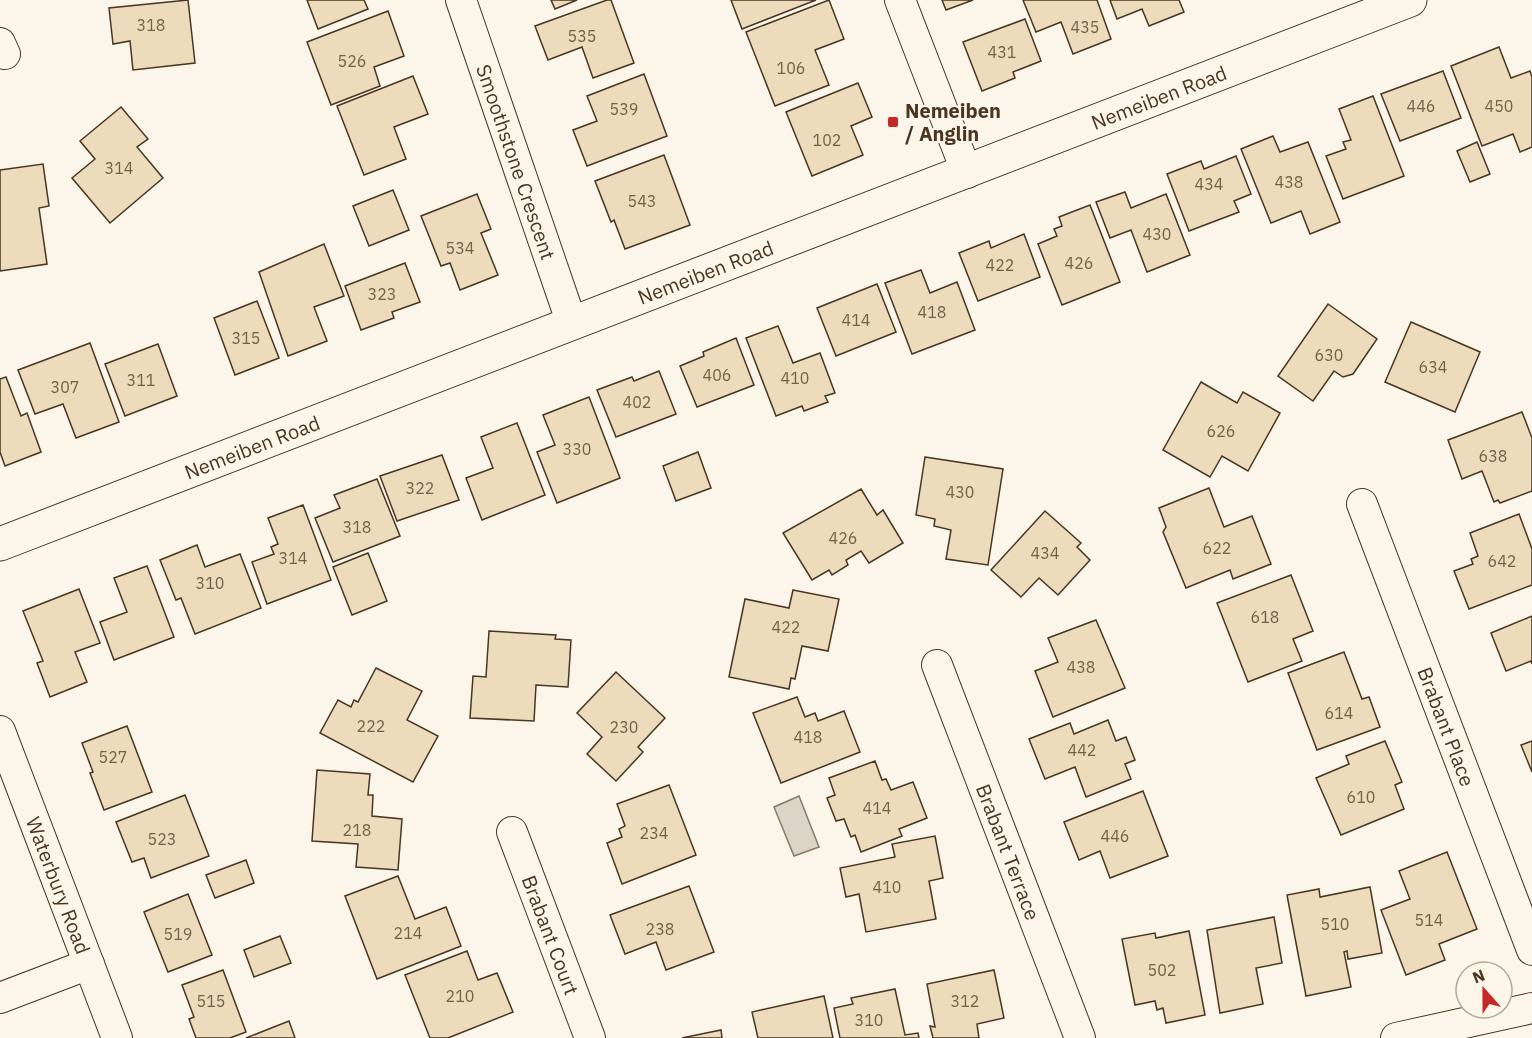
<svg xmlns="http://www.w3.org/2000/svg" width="1532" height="1038" font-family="'IBM Plex Sans',sans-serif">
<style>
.water{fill:#dcd4c6;stroke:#887966;stroke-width:1.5}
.building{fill:#ecdcbc;stroke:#4a3520;stroke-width:1.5}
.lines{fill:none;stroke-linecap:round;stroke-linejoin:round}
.minor-casing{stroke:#4a3520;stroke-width:32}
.tertiary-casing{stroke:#4a3520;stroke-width:35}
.minor{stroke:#fbf6e9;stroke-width:30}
.tertiary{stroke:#fbf6e9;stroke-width:33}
.poi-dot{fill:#c62828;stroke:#fbf6e9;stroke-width:2}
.labels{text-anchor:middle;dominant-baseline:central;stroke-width:4.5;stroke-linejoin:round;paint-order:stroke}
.number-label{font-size:16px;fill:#725f47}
.street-label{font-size:20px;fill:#4a3520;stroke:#fbf6e9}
.poi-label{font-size:20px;font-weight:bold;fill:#4a3520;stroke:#fbf6e9;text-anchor:start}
</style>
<rect width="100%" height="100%" fill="#fbf6e9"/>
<polygon class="water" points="799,796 819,847 794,856 774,807"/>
<g class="building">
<polygon points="188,0 195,63 133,70 130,41 113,44 109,8"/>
<polygon points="307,0 364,0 368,9 318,29"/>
<polygon points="551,0 577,0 555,9"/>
<polygon points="607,0 611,0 634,63 593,78 582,47 548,60 535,26"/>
<polygon points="731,0 816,0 742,29"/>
<polygon points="829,0 844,39 815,50 829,85 775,106 746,32"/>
<polygon points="942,0 973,0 946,10"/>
<polygon points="1023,0 1097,0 1111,39 1073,54 1061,22 1036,32"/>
<polygon points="1110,0 1179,0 1184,12 1149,26 1142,9 1117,19"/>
<polygon points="388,11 404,56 374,67 380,86 331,105 307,42"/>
<polygon points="1025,19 1041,61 1013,72 1015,78 982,91 963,42"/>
<polygon points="1499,47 1511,78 1530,71 1532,77 1532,147 1520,152 1513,134 1482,146 1451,66"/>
<polygon points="1443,71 1461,118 1400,141 1381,94"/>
<polygon points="644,74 667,136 587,166 573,130 597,121 587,96"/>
<polygon points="413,76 428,114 394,127 406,159 364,175 337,106"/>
<polygon points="858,83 872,117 851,126 863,155 812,176 786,112"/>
<polygon points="1373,96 1404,176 1343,199 1326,156 1346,149 1343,142 1351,140 1339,109"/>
<polygon points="121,107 148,139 137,147 163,178 110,223 72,178 95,159 80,141"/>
<polygon points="1273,136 1280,152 1308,142 1340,222 1310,234 1301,211 1271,223 1241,149"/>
<polygon points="1477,142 1490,174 1470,182 1457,151"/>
<polygon points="664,155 690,225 625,249 614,220 611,222 595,181"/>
<polygon points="1236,156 1251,194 1234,201 1239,212 1189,231 1167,174 1201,161 1204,169"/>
<polygon points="43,164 49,206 39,208 47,264 0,271 0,170"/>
<polygon points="393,190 409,230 369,246 353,206"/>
<polygon points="1125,192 1131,208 1166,194 1190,255 1147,272 1131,230 1110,238 1096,202"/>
<polygon points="477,194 491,229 481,233 498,275 460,290 450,263 441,266 421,216"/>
<polygon points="1090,205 1120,282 1062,305 1038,244 1057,236 1054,229 1062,226 1059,217"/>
<polygon points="1024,234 1040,277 978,301 959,253 989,241 991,248"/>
<polygon points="324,244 344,296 314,307 327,341 288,356 259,272"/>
<polygon points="405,263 420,302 392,312 394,318 361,330 345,286"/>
<polygon points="921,270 930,293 957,282 975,330 912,354 885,283"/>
<polygon points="877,284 896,332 836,356 817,308"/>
<polygon points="257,301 279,358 235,375 214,318"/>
<polygon points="1328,304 1377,339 1353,374 1343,377 1334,371 1313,401 1278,376"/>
<polygon points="1411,322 1480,352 1455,412 1385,382"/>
<polygon points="778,326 793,363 820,353 835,393 825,396 828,402 804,411 802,406 776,416 746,338"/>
<polygon points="736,338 754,385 697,407 680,366 704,356 703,352"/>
<polygon points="90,343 119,422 76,438 63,404 35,414 18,370"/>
<polygon points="158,344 177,396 125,416 105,364"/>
<polygon points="659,371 676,414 616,437 597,390 632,377 634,381"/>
<polygon points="6,377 21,416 27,413 41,452 5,466 0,452 0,379"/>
<polygon points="1201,382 1237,403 1243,392 1280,413 1248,471 1222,456 1210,477 1163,450"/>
<polygon points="589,397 620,478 557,503 537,452 555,445 543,415"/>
<polygon points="1522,412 1532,438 1532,491 1500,503 1498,500 1494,502 1482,471 1462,479 1448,440"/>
<polygon points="517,423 545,495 482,520 466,478 493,468 481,437"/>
<polygon points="698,452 711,488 676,501 663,466"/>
<polygon points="442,455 459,500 397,521 380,476"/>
<polygon points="925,457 1003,469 988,565 946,559 951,530 934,526 935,519 916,515"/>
<polygon points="377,479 400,536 333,562 315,518 340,508 334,495"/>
<polygon points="1209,488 1224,527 1252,516 1271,564 1233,579 1230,570 1186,588 1163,532 1166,527 1159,508"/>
<polygon points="861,489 877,515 883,510 903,543 869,563 861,551 846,560 848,565 832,575 829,570 812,580 783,533"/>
<polygon points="303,505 331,580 267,604 252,562 274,554 271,547 278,544 268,518"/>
<polygon points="1045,511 1081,543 1077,547 1090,560 1058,595 1039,578 1021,597 991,570"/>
<polygon points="1519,514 1532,549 1532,585 1469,609 1454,571 1473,564 1471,559 1478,556 1470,533"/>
<polygon points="197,545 205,567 240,554 261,608 195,634 181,598 176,600 160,560"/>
<polygon points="368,553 387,601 352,615 333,567"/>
<polygon points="147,566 174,637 114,660 100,622 127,612 114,578"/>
<polygon points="1291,575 1313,631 1293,639 1302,661 1248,682 1217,603"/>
<polygon points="79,589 100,643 75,652 87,682 50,697 37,663 43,661 23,611"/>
<polygon points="793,590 839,599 828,651 802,646 795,679 791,678 789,689 729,677 745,599 789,608"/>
<polygon points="1532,616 1532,664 1531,661 1506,671 1491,633"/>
<polygon points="1096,620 1125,688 1053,717 1035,671 1058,662 1048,638"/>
<polygon points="489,631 556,635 555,639 571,640 568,687 536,685 534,721 470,718 473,676 486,677"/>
<polygon points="1344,652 1362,699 1369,697 1380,727 1317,750 1288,673"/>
<polygon points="376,668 422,691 407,720 438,736 413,782 320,733 338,700 351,707 354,700 358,702"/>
<polygon points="616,672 665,718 638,747 643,752 616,781 587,754 602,737 577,713"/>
<polygon points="797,697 805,717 815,713 818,721 844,711 860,752 781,783 753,713"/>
<polygon points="1108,720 1116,741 1126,737 1135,760 1125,764 1131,779 1086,797 1075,767 1045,779 1029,739 1070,723 1074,734"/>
<polygon points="127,726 152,792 104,810 90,773 93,772 82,743"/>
<polygon points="1385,741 1402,782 1395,785 1404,809 1341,835 1316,778 1349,764 1346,756"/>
<polygon points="1532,741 1532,772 1521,745"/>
<polygon points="875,761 882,780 886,779 891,790 913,782 927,818 899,829 902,836 861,852 855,835 851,837 844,819 836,821 827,798 835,795 829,778"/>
<polygon points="317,770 370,774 368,795 373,795 372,816 402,819 398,870 356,867 358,844 312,841"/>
<polygon points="669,785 696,855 622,884 607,843 622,837 619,829 625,826 617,804"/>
<polygon points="1143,791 1168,856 1110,878 1100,851 1079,860 1064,822"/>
<polygon points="185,795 209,856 151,878 144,858 132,862 116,822"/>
<polygon points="935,836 943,878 929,881 936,919 866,932 859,894 846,897 840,868 895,857 892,844"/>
<polygon points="1447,852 1477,929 1439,944 1445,960 1406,975 1381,910 1410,899 1399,871"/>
<polygon points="246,860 254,883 215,898 206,875"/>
<polygon points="398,876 415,919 446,907 461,946 377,979 345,896"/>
<polygon points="689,886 714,952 666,970 656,942 625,954 610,915"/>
<polygon points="1370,887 1382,953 1348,959 1347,951 1344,952 1351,987 1306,996 1287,895 1319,889 1320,897"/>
<polygon points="188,894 212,955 168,972 144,912"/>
<polygon points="1274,917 1282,963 1256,968 1263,1004 1220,1013 1207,930"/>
<polygon points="1189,931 1205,1015 1166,1023 1163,1008 1157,1010 1155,1001 1135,1005 1122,939 1155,933 1156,938"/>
<polygon points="280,936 291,963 254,977 244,950"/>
<polygon points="467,951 478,980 497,973 513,1012 448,1038 430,1038 405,975"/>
<polygon points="223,970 246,1032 230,1038 196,1038 189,1019 194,1017 182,985"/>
<polygon points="994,970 1004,1018 977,1024 979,1038 933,1038 930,1026 935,1027 927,984"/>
<polygon points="895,989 905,1035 918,1033 919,1038 840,1038 834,1008 853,1004 851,998"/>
<polygon points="824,996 833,1038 758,1038 752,1012"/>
<polygon points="289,1021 295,1038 246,1038"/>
<polygon points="721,1030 722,1038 682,1038"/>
</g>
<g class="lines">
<g class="minor-casing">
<g id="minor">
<path id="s1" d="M461 0 572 324"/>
<polyline points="900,0 967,173"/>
<polyline points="0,43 5,54"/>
<path id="s2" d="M1362 504 1532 950"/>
<path id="s3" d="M937 665 1080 1038"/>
<path id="s4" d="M0 731 117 1038"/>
<path id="s5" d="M512 832 590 1038"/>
<polyline points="0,998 89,964"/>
<polyline points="1396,1038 1532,1008"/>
</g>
</g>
<g class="tertiary-casing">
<g id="tertiary">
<path id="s6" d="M0 544 1410 0"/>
</g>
</g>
<use href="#minor" class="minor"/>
<use href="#tertiary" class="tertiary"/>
</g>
<rect class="poi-dot" x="887" y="116" width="12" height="12" rx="3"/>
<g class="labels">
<g class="number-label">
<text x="151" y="25">318</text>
<text x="1085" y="27">435</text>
<text x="582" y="36">535</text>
<text x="1002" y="52">431</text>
<text x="352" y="61">526</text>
<text x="791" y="68">106</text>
<text x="1421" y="106">446</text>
<text x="1499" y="106">450</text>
<text x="624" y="109">539</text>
<text x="827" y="140">102</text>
<text x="119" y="168">314</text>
<text x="1289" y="182">438</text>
<text x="1209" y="184">434</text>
<text x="642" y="201">543</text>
<text x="1157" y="234">430</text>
<text x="460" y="248">534</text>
<text x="1079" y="263">426</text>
<text x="1000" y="265">422</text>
<text x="382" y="294">323</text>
<text x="932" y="312">418</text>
<text x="856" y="320">414</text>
<text x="246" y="338">315</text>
<text x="1329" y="355">630</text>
<text x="1433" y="367">634</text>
<text x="717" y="375">406</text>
<text x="795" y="378">410</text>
<text x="141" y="380">311</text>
<text x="65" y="387">307</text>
<text x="637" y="402">402</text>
<text x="1221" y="431">626</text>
<text x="577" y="449">330</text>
<text x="1493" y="456">638</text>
<text x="420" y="488">322</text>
<text x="960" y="492">430</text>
<text x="357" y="527">318</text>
<text x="843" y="538">426</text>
<text x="1217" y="548">622</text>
<text x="1045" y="553">434</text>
<text x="293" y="558">314</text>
<text x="1502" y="561">642</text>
<text x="210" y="583">310</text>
<text x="1265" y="617">618</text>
<text x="786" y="627">422</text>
<text x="1081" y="667">438</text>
<text x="1339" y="713">614</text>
<text x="371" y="726">222</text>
<text x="624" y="727">230</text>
<text x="808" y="737">418</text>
<text x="1082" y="750">442</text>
<text x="113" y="757">527</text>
<text x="1361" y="797">610</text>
<text x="877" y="808">414</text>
<text x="357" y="830">218</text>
<text x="654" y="833">234</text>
<text x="1115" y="836">446</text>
<text x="162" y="839">523</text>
<text x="887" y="887">410</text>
<text x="1429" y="920">514</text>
<text x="1335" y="924">510</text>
<text x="660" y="929">238</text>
<text x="408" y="933">214</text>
<text x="178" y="934">519</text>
<text x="1162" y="970">502</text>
<text x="460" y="996">210</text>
<text x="211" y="1001">515</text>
<text x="965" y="1001">312</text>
<text x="869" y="1020">310</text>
</g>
<g class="street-label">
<text stroke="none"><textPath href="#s6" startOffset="1242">Nemeiben Road</textPath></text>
<text stroke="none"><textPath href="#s1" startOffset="171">Smoothstone Crescent</textPath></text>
<text stroke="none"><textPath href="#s6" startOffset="756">Nemeiben Road</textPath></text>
<text stroke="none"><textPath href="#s6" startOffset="270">Nemeiben Road</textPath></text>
<text stroke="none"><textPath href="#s2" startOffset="238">Brabant Place</textPath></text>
<text stroke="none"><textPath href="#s3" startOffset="200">Brabant Terrace</textPath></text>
<text stroke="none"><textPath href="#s4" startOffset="165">Waterbury Road</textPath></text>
<text stroke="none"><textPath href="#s5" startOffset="110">Brabant Court</textPath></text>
</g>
<g class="poi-label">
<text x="905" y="110">Nemeiben<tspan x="905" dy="23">/ Anglin</tspan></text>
</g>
</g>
<g transform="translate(1484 990) rotate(339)"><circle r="28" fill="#fbf6e9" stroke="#b4a999" stroke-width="1.5"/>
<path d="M0-4.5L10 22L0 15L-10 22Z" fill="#c62828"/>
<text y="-9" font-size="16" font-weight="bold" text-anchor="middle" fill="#4a3520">N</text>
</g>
</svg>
